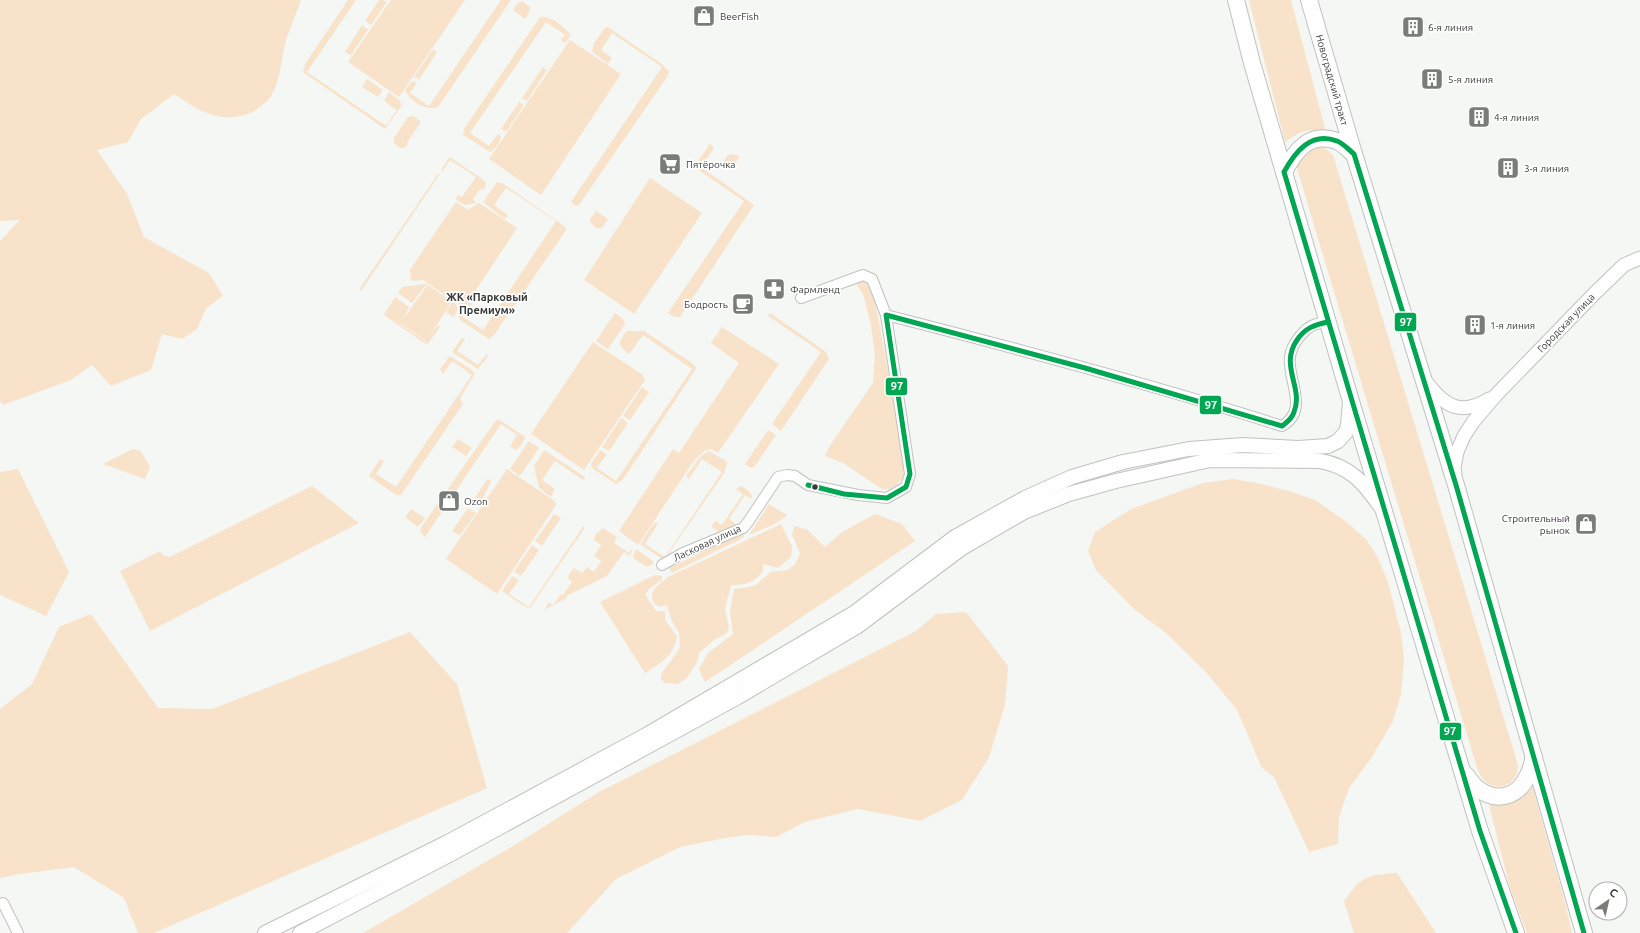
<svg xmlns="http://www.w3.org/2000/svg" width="1640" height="933" font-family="Ubuntu,sans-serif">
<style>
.green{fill:#f8e3ca}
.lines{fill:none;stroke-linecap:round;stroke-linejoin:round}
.minor-casing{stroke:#c0c2bf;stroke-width:12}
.tertiary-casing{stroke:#c0c2bf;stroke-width:15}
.secondary-casing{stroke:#c0c2bf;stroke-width:16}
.primary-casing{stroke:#c0c2bf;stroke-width:18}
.minor{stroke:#fdfefd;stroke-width:10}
.tertiary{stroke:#fdfefd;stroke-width:13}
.secondary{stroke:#fdfefd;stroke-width:14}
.primary{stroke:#fdfefd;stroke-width:16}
.bus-1-casing{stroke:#fff;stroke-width:8}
.bus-1{stroke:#00a651;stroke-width:5}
.bus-dot{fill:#383a38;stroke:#fff;stroke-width:1.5}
.labels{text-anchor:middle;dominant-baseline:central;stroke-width:3.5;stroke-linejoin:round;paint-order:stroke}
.poi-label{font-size:10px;fill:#383a38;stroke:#fff;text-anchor:start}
.street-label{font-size:10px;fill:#383a38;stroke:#fff}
.neighbourhood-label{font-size:11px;font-weight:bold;fill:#383a38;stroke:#fff}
.line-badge{stroke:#fff;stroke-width:1.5}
.badge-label{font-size:11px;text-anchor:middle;font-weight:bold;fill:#fff}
</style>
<rect width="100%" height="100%" fill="#f4f7f3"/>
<g class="green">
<path d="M0 0H301C296 13 291 27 286 40 281 58 281 80 271 96 266 103 257 110 250 113 219 125 199 110 174 94L141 119 128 142 97 150 127 194 144 237 209 273 223 296 206 308 197 329 182 339 162 334 151 370 111 386 92 365 71 380 3 405 0 401V241L20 220 0 221Z"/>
<polygon points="348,0 356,0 307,72 386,126 397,110 384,101 389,92 399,100 402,105 385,129 303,72 305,64"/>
<polygon points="379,0 383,0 387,2 371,25 365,21"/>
<polygon points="391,0 465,0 399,97 348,62"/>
<path d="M501 0H511L438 107C426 112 411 101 405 91L411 82 414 81 417 83 410 93 429 106Z"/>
<path d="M1249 0H1291L1326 132C1306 128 1301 131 1285 142Z"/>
<polygon points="522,1 530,7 529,12 525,19 513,10 518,3"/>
<path d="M540 17C551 15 564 27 571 35L565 43 561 40 565 35 546 22 470 133 489 146 498 134 501 136C501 141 495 150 490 152L463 135 464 129Z"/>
<polygon points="362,25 368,30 351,55 345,52"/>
<polygon points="608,27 663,65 669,72 667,77 579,205 576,206 571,202 662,67 612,33 601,50 612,58 608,64 595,54 592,51 594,43 605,28"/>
<polygon points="570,40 621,74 541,195 489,159"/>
<polygon points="433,49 437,52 419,80 414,77"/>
<polygon points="543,67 547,70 527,101 522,98"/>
<polygon points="367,79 383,90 378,97 362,87"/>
<polygon points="519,102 524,105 506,132 501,129"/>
<path d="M413 116 420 121V126L419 125 407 143 408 144C405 148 403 149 398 147L394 143V138L408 117Z"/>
<polygon points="710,144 714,148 701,167 754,205 680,317 675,317 668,313 744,201 694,167"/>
<path d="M1312 146 1325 148 1333 155 1518 765C1519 784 1496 795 1483 779 1480 776 1479 772 1477 768L1296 165Z"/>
<polygon points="732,154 740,156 730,171 721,164 728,155"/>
<polygon points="450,157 485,181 486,184 484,190 480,189 473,199 476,203 465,205 456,200 458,195 462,197 476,177 450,160 442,172 442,168"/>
<polygon points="438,174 440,174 361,291 360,288"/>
<polygon points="650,178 702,213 634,314 584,280"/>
<polygon points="497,182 502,183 563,225 567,229 494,335 489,339 460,320 459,316 469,302 472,304 463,317 483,330 556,221 506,188 494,205 508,215 505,219 502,217 483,202"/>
<polygon points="456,202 468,210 479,203 517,228 464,308 423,280 412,281 410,279 411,272 409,271"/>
<polygon points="596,211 608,219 602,228 596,228 590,222 590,219"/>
<path d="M862 280 870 285 873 291C882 338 891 384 898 431 900 442 906 463 904 473 902 483 891 492 882 489L843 463 825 456 829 447 873 383 875 354 871 326 864 297 856 283Z"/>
<polygon points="426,284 455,303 458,309 454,317 446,312 452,303 436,293 451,303 426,341 400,323 427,286 425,286 412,303 398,293 402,287"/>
<polygon points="395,297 409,307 400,324 425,341 438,325 440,327 428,344 424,343 384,315"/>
<polygon points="615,313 623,319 625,324 608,349 596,341"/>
<polygon points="770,313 826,352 829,359 781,431 772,424 821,352 768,316"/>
<polygon points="722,327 779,364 718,453 711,449 704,451 693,462 638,545 619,531 673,449 679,453 739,363 711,343"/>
<polygon points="628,331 644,331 692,363 696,368 694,372 626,475 621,481 616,484 592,468 591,464 600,450 607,454 597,468 616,481 692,369 643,335 629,354 621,347 620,341 625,333"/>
<polygon points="463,338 465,339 457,351 478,365 487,354 488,356 478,369 452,352 461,339"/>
<polygon points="593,342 643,375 645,380 584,470 531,434"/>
<polygon points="450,356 472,370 475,374 460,398 463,404 401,495 396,495 369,476 380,459 384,461 376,474 396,487 472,375 452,361 443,374 440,369"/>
<polygon points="642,387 649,392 630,420 623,416"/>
<polygon points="621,418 628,423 609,451 602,447"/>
<polygon points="498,419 524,436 525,439 519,448 516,450 510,446 517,435 501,424 425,537 421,533 420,529 494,423"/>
<polygon points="768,430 776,435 755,466 751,468 745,464"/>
<polygon points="458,439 472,448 466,456 452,447"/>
<polygon points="529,441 539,448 520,476 510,469"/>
<polygon points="133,449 141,451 150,467 145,479 103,464"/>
<polygon points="544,450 585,477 583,480 555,461 542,480 555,489 551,497 539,488 534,466"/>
<polygon points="709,451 727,462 725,472 664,560 640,544 654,523 657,523 658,524 645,544 665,557 722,472 702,459 689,479 686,476 701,456"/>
<polygon points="18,469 69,572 46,616 0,595 0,472"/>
<polygon points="507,469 555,501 556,505 497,594 446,559"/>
<polygon points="488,478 491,482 480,504 477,505 472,502"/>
<polygon points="1233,479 1262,484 1292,492 1315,500 1344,520 1366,539 1378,558 1388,582 1401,633 1404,658 1401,694 1393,721 1372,757 1349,788 1339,817 1338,844 1309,852 1274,777 1262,768 1237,710 1206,672 1166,633 1135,610 1096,570 1088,551 1095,532 1131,509 1203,483"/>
<polygon points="312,486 359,523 150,631 120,571 160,551 163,555 170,557"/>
<polygon points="741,486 749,491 752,496 751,499 745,495 729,519 736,524 733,527 721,533 712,527 714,522 716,521 722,525 743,494 736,489"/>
<path d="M769 504 787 515C777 525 762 529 749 535Z"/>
<polygon points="468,508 476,513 461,534 459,535 452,531"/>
<polygon points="411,509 425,518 418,527 405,517"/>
<polygon points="554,514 561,518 542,546 535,541"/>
<polygon points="875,514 902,524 915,541 705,682 699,669 708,653 733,634 730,612 734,589 744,588 756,585 771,572 788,570 795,564 800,554 792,534 795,526 808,530 825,547 842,532"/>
<path d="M781 524 792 546 791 557 778 568 763 564V572C752 583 747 585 731 585L725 609 729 627 727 633 714 640 699 653 697 662 686 679 677 684 665 683 661 679V674L680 648 679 633 671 619 667 605 660 607 654 603C647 591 660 584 668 577Z"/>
<polygon points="584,525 584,529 530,608 522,605 502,591 512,576 519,580 509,594 529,607"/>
<polygon points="603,528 617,537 614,543 629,553 633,547 630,556 624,552 607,576 568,595 566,597 567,598 544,610 549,602 553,605 561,594 563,595 572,582 568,578 569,574 574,568 582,573 587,567 594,572 601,561 594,556 601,545 594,540 595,535"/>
<polygon points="745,532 743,538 672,573 669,568"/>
<polygon points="532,545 539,550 521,576 514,572"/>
<polygon points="636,549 653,561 653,564 647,567 633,558"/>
<path d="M655 575 662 576V580L650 588 645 594 656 611H665V620L677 636C675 655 660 664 645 673L600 602Z"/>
<polygon points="966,612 1008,666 1005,705 989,757 962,800 920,821 858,809 805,822 776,837 749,835 725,838 680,847 616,879 567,933 363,933 513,846 599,792 916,631 936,614"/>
<polygon points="91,614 158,708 212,709 410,632 457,684 487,788 154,933 138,933 124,898 74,867 20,874 0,878 0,709 32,684 59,627"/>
<path d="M1532 785 1566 906 1572 933H1527L1510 888 1489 805C1513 804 1515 803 1532 785Z"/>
<path d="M1397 873 1436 933H1354L1344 901C1362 876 1366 875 1397 873Z"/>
</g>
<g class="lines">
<g class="minor-casing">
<g id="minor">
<path d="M886 315C1019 349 1151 384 1282 426 1310 410 1287 380 1290 357 1291 345 1304 328 1316 324 1320 323 1324 323 1328 322"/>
<polyline points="662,565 683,553 743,528 748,522 778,477 787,475 795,476 808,485 858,495 887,498 906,487 910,474 886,315 872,279 863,275 801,298"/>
<polyline points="3,903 18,933"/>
</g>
</g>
<g class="tertiary-casing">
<g id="tertiary">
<path d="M1427 383C1445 407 1462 416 1489 399"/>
<polyline points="1455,474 1454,468 1457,452 1464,436 1473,422 1496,395 1594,294 1624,265 1640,258"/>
</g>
</g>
<g class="secondary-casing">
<g id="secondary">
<polyline points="265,933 448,842 648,734 854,613 955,537 1025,498 1072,477 1123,462 1189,449 1243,445 1298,448 1328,446 1338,441 1346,432 1348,425 1350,402"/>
<path d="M300 933 451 854 738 697 858 626 962 548 1024 512 1069 494 1116 481 1210 460 1320 461C1350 466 1364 483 1380 506"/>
</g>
</g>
<g class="primary-casing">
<g id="primary">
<polyline points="1236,0 1252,63 1350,398 1480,831 1516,933"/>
<polyline points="1309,0 1354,154 1456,485 1584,933"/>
<path d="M1284 172C1295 151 1309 131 1337 141 1343 144 1349 150 1354 154"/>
<path d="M1465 774C1469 778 1472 784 1477 788 1496 803 1518 798 1528 775 1531 770 1532 763 1534 757"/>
</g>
</g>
<use href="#minor" class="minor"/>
<use href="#tertiary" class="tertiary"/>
<use href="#secondary" class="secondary"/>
<use href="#primary" class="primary"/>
<g class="bus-1-casing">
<g id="bus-1">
<path d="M808 485 844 494 887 498 906 487 910 474 886 315 1085 368 1282 426C1287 422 1292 419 1294 412 1304 388 1279 366 1297 340 1305 328 1314 325 1328 322"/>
<path d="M1516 933 1480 831 1284 172C1295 152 1311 131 1337 141 1343 143 1349 150 1354 154L1456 485 1584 933"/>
</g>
</g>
<use href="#bus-1" class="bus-1"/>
</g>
<defs>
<g id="shop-square" transform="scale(1.15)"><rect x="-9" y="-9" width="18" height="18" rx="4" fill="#7a7c79" stroke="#fff"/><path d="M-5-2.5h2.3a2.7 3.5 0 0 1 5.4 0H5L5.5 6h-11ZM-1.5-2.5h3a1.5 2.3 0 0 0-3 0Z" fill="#fff"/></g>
<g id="building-square" transform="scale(1.15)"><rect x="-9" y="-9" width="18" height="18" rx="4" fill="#7a7c79" stroke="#fff"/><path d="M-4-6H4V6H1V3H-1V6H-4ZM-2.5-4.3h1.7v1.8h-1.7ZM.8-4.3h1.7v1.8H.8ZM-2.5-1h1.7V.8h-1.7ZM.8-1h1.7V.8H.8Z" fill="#fff"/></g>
<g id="supermarket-square" transform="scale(1.15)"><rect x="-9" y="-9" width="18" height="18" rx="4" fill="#7a7c79" stroke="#fff"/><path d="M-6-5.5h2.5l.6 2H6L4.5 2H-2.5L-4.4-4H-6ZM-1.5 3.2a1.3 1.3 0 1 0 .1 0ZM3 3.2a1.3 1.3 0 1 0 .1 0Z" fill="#fff"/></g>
<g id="pharmacy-square" transform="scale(1.15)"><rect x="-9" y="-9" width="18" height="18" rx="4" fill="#7a7c79" stroke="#fff"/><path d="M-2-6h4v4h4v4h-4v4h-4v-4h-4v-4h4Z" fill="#fff"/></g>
<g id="cafe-square" transform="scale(1.15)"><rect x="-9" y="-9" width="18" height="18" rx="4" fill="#7a7c79" stroke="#fff"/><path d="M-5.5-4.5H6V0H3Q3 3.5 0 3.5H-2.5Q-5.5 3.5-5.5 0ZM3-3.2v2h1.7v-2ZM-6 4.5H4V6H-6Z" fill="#fff"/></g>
</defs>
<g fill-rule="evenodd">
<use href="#shop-square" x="704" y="16"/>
<use href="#building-square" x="1413" y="27"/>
<use href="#building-square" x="1432" y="79"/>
<use href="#building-square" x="1479" y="117"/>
<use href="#supermarket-square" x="670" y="164"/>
<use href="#building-square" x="1508" y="168"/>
<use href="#pharmacy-square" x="774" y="289"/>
<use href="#cafe-square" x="743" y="304"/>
<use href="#building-square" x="1475" y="325"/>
<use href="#shop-square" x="449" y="501"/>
<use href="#shop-square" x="1586" y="524"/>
</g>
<circle class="bus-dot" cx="815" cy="487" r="3.5"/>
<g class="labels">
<g class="poi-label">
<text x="720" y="16">BeerFish</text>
<text x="1428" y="27">6-я линия</text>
<text x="1448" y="79">5-я линия</text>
<text x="1494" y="117">4-я линия</text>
<text x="686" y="164">Пятёрочка</text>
<text x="1524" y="168">3-я линия</text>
<text x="790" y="289">Фармленд</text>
<text x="728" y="304" text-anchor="end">Бодрость</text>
<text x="1490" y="325">1-я линия</text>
<text x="464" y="501">Ozon</text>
<text x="1570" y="518" text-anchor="end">Строительный<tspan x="1570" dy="12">рынок</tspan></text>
</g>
<g class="street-label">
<text transform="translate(1332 80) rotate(74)">Новоградский тракт</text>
<text transform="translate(1566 323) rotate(-46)">Городская улица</text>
<text transform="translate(707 543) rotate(-25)">Ласковая улица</text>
</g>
<g class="neighbourhood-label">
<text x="487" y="297">ЖК «Парковый<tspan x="487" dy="13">Премиум»</tspan></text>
</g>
</g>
<g class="line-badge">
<rect x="1394" y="312" width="23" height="20" rx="4" fill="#00a651"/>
<rect x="885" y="377" width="23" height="19" rx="4" fill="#00a651"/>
<rect x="1199" y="395" width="23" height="20" rx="4" fill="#00a651"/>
<rect x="1439" y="722" width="23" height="19" rx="4" fill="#00a651"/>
</g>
<g class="badge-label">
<text x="1406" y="326">97</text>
<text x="897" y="390">97</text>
<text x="1211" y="409">97</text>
<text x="1450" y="735">97</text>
</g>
<g transform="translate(1608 901) rotate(34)"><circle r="19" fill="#ffffff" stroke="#afb0af"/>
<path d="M0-3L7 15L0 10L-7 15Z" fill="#7a7c79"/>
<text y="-6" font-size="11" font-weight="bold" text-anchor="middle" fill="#383a38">С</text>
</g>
</svg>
